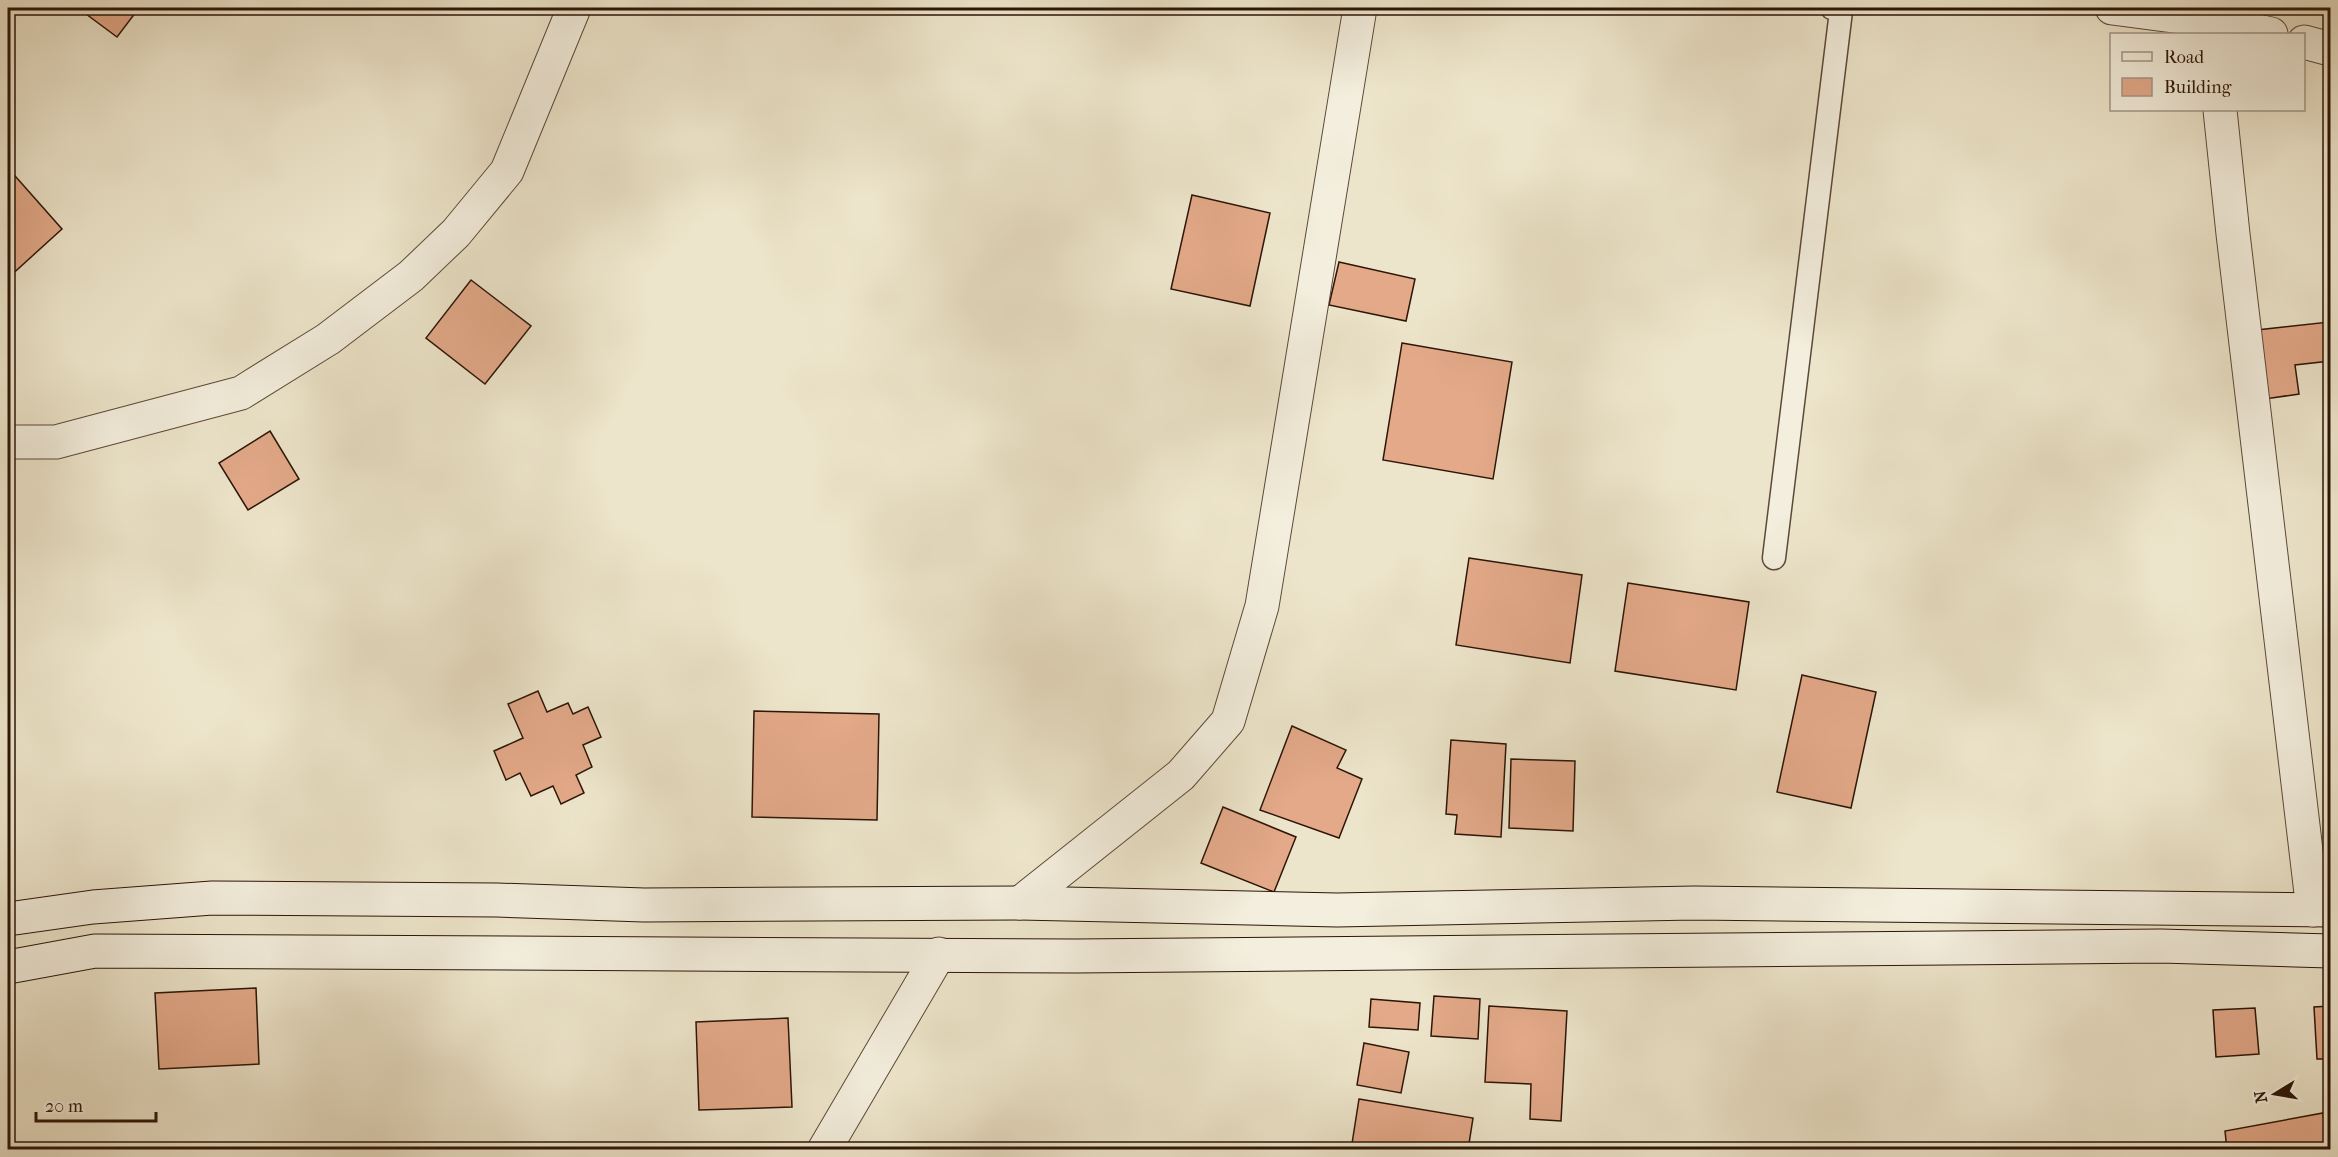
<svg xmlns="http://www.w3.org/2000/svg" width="2338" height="1157" font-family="'IM FELL French Canon',serif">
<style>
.building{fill:#e3a989;stroke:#2c1507;stroke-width:1.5}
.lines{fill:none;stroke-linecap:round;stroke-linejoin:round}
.service-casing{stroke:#5c4938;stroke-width:25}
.minor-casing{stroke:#5c4938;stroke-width:35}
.secondary-casing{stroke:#2c1507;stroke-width:35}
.service{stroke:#f3eedd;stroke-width:22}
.minor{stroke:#f3eedd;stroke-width:33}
.secondary{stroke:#f3eedd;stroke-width:33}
</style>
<rect width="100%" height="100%" fill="#ede5cb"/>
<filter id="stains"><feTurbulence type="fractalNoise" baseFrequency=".00333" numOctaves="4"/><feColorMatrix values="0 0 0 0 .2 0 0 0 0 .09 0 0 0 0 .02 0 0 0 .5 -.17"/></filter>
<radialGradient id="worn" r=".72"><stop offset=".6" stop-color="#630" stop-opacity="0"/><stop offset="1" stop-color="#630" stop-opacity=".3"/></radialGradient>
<g class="building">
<polygon points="78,8 139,8 117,37"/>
<polygon points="8,168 62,229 8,278"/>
<polygon points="1192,195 1270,213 1250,306 1171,289"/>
<polygon points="1339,262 1415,279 1406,321 1329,305"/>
<polygon points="471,280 531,326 485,384 426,338"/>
<polygon points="2329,322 2330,361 2295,365 2299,394 2265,399 2257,330"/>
<polygon points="1402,343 1512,362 1493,479 1383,460"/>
<polygon points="270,431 299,479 248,510 219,463"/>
<polygon points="1469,558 1582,575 1570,663 1456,645"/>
<polygon points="1628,583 1749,602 1736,690 1615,671"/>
<polygon points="1802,675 1876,692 1851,808 1777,792"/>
<polygon points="538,691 547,712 568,703 573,714 588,707 601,737 583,745 592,767 576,775 584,793 561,804 553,786 531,796 520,773 506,780 494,751 523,738 508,704"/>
<polygon points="754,711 879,714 877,820 752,817"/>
<polygon points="1292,726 1346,750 1337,768 1362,779 1339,838 1260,810"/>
<polygon points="1451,740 1506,744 1501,837 1455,834 1457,815 1446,814"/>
<polygon points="1511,759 1575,761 1573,831 1509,828"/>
<polygon points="1223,807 1296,837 1274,892 1201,863"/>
<polygon points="256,988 259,1064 159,1069 155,993"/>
<polygon points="1434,996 1480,999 1478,1039 1431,1036"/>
<polygon points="1371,999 1420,1003 1418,1030 1369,1027"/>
<polygon points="1489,1006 1567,1011 1561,1121 1530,1119 1531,1084 1485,1082"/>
<polygon points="2330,1006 2330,1059 2317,1059 2314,1007"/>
<polygon points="2255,1008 2259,1054 2216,1057 2213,1010"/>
<polygon points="788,1018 792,1107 699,1110 696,1022"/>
<polygon points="1364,1043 1409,1052 1401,1093 1357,1085"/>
<polygon points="1359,1099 1473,1118 1468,1150 1351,1150"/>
<polygon points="2323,1113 2327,1150 2227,1150 2225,1131"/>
</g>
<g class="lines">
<g class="service-casing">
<polyline id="service" points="1774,558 1841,11 1832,8"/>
</g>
<g class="minor-casing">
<g id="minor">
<polyline points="2112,8 2211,21 2271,34"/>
<polyline points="2304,42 2330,49"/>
<polyline points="2220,110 2233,234 2313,910"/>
<polyline points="8,442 56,442 241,393 328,339 411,276 456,233 507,171 574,8"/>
<polyline points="1020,903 1181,775 1228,721 1262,606 1360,8"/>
<polyline points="824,1150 939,954"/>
</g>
</g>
<g class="secondary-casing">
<g id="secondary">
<polyline points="8,919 93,907 212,898 497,900 644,905 1020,903 1337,910 1694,903 2330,910"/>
<polyline points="8,967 95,951 1076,956 2161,946 2330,951"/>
</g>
</g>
<use href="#service" class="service"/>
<use href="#minor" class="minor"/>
<use href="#secondary" class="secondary"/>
</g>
<rect width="2338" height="1157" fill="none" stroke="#ede5cb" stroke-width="30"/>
<rect x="9" y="9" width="2320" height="1139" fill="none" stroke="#2c1507" stroke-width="3"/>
<rect x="15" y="15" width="2308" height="1127" fill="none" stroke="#2c1507" stroke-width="1.5"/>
<rect x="2110" y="33" width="195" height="78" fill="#f3eedd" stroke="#a39787" stroke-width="1.5"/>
<rect x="2122" y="52" width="30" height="9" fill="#f3eedd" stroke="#a39787" stroke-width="1.5"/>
<text x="2164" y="63" font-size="18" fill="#2c1507">Road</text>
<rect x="2122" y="78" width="30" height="18" fill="#e3a989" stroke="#a39787" stroke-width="1.5"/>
<text x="2164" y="93" font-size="18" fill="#2c1507">Building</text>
<g transform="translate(2275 1094) rotate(259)" stroke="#f3eedd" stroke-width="4.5" paint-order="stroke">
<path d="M0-4.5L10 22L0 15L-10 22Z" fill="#2c1507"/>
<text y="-9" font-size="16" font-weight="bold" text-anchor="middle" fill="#2c1507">N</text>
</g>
<path d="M36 1112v9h120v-9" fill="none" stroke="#2c1507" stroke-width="3"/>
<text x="45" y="1112" font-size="18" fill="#2c1507" stroke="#f3eedd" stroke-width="4.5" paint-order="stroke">20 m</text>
<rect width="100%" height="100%" filter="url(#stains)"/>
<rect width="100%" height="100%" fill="url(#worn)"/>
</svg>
